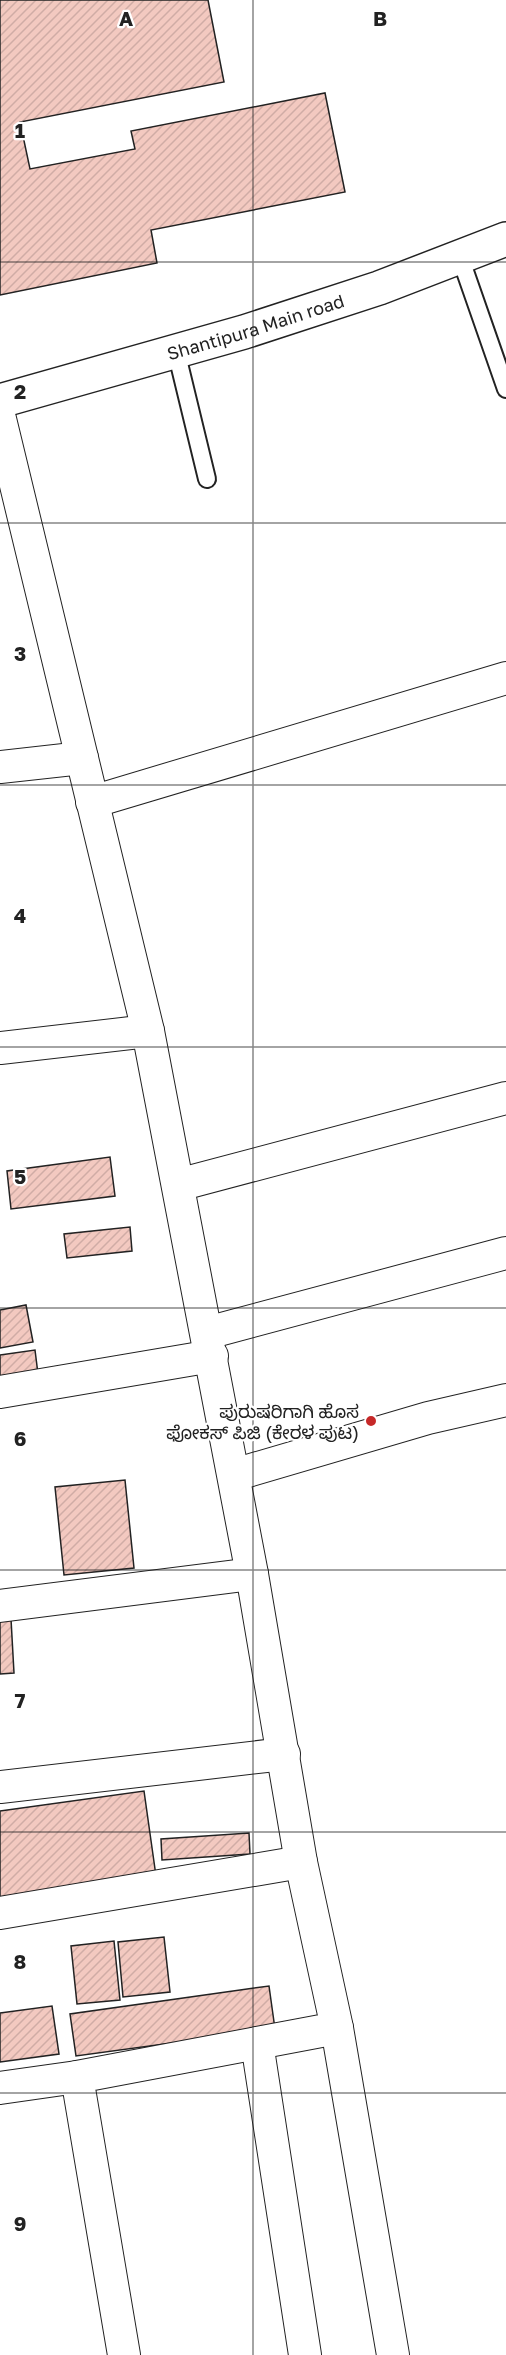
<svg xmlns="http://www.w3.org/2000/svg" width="506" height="2355" font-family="'Golos Text','Noto Sans Kannada',sans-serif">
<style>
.building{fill:url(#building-hatch);stroke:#222;stroke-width:1.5}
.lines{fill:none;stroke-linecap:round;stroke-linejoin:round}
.service-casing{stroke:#222;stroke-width:20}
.minor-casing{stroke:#222;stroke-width:34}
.tertiary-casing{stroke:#222;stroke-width:36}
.service{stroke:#fff;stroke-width:16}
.minor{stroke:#fff;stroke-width:32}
.tertiary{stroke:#fff;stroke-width:33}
.grid{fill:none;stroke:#222;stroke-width:1.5;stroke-opacity:0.55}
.poi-dot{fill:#c62828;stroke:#fff;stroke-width:2}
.labels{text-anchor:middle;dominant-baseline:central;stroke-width:4.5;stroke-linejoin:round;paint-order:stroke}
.street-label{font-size:18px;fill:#222;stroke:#fff}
.poi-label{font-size:18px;fill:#222;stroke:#fff;text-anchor:end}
.grid-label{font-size:20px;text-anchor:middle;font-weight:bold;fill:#222;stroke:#fff;stroke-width:4.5;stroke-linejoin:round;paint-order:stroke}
</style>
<defs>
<pattern id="building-hatch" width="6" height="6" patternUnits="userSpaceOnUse" patternTransform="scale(1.5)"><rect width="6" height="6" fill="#f3c9c0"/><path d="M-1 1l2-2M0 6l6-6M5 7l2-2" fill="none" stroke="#d0aca5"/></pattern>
</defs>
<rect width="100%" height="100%" fill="#fff"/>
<g class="building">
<polygon points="0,0 208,0 224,82 20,122 30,169 135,149 131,131 325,93 345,192 151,230 157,263 0,295"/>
<polygon points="110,1157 115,1196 11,1209 7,1171"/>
<polygon points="130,1227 132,1251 67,1258 64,1234"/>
<polygon points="26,1305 33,1342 0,1348 0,1310"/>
<polygon points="35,1350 38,1374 0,1381 0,1355"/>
<polygon points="125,1480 134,1568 64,1575 55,1487"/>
<polygon points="0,1619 11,1619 14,1673 0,1674"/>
<polygon points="144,1791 156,1876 0,1898 0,1811"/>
<polygon points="249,1833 250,1854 162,1860 161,1839"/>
<polygon points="164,1937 170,1992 123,1997 118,1942"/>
<polygon points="114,1941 120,2000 77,2004 71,1946"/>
<polygon points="269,1986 275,2029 76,2056 70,2014"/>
<polygon points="52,2006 59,2054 0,2062 0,2013"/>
</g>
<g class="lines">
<g class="service-casing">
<g id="service">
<polyline points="460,257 506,389"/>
<polyline points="176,351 207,479"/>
</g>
</g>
<g class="minor-casing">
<g id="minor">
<polyline points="0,419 148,1031 252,1574 301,1862 337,2028 77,2077 124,2355"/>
<polyline points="0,767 82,758"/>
<polyline points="92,802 506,678"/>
<polyline points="0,1048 148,1031"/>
<polyline points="178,1185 506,1098"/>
<polyline points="207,1333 506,1253"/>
<polyline points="0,1392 212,1356"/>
<polyline points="234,1475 428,1418 506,1400"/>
<polyline points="0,1606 252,1574"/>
<polyline points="0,1787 284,1754"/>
<polyline points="0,1913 301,1862"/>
<polyline points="337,2028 393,2355"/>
<polyline points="257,2043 305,2355"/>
<polyline points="0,2088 77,2077"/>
</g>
</g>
<g class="tertiary-casing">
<g id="tertiary">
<path id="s1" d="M0 401 244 332 379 288 506 239"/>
</g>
</g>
<use href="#service" class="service"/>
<use href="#minor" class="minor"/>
<use href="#tertiary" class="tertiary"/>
</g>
<path class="grid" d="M253 0V2355M0 262H506M0 523H506M0 785H506M0 1047H506M0 1308H506M0 1570H506M0 1832H506M0 2093H506"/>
<circle class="poi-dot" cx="371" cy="1421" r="6"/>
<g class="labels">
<g class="street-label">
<text stroke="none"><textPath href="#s1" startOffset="266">Shantipura Main road</textPath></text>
</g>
<g class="poi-label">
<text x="359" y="1411">ಪುರುಷರಿಗಾಗಿ ಹೊಸ<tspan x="359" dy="21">ಫೋಕಸ್ ಪಿಜಿ (ಕೇರಳ ಪುಟ)</tspan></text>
</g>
</g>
<g class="grid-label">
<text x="126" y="26">A</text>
<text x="380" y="26">B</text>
<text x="20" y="138">1</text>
<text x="20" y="399">2</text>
<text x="20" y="661">3</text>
<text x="20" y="923">4</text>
<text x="20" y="1184">5</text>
<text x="20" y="1446">6</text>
<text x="20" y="1708">7</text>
<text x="20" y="1969">8</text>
<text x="20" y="2231">9</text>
</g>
</svg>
